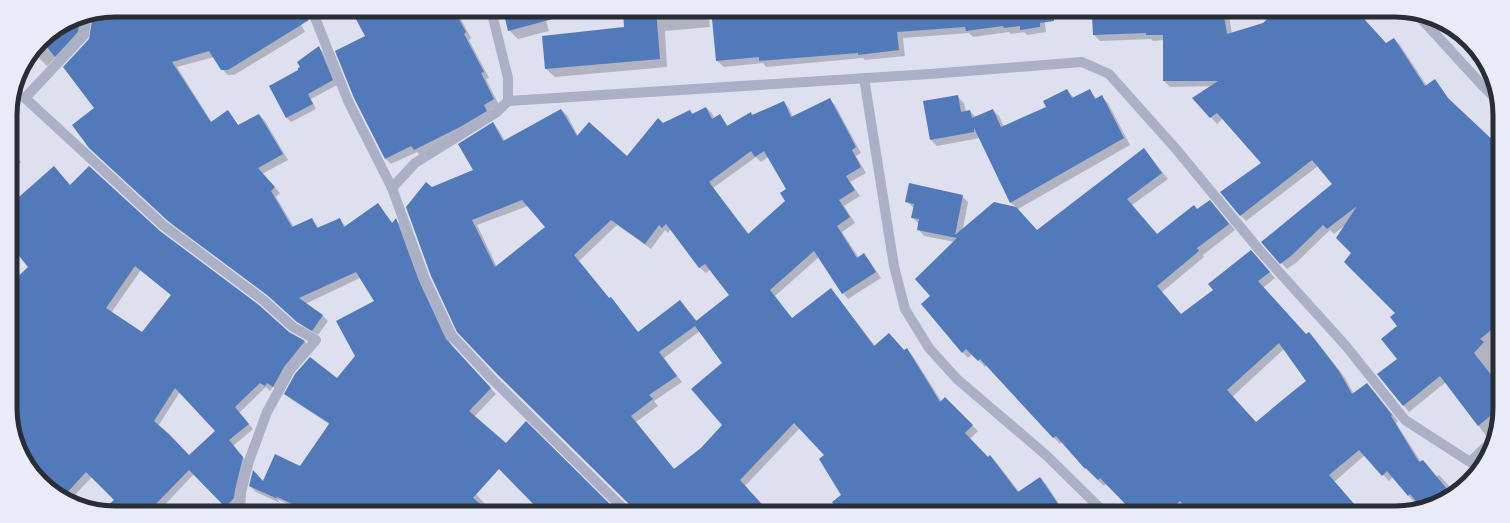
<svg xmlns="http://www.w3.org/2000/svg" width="1510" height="523" font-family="Quicksand,sans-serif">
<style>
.shadow{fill:#0003;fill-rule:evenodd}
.building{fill:#527aba;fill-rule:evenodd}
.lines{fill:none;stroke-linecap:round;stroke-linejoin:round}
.street{stroke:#abb0c7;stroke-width:10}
.rim{fill:none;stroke:#292d35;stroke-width:5}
</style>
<rect width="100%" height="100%" fill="#dee0f0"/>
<g class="shadow">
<polygon points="115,10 293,10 305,32 234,75 228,75 222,69 214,57 177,67 212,123 228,112 239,126 259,115 265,121 288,160 262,174 280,193 276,197 294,227 312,219 319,228 339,219 346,227 378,205 393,224 396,220 401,225 424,288 452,346 496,394 474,417 506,445 617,513 437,405 415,426 493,513 307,513 277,499 280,503 256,492 250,486 264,482 300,467 329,424 291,399 286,394 337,379 356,356 375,302 360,278 305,304 322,315 328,321 318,335 304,327 274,300 175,227 96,154 96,108 91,36 94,14"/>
<polygon points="352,10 456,10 471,38 469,40 489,78 486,79 499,105 489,111 492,117 420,155 417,152 391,164 385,158 367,37"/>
<polygon points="504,10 543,10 549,31 518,39 509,30"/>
<polygon points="624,10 708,10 710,27 665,31 667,67 555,77 546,69 625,28"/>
<polygon points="756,10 1228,10 1232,34 1279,19 1272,10 1355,10 1386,44 1394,39 1400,45 1427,86 1434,80 1453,104 1499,147 1500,408 1495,442 1493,443 1487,437 1446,382 1409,412 1378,375 1398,359 1399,326 1396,313 1352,253 1344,226 1334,234 1330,230 1297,262 1287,269 1262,242 1333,185 1318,166 1246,221 1240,215 1263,164 1223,118 1217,124 1194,98 1211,86 1170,87 1164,81 1164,40 1153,41 1151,39 1100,41 1094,35 1093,12 1044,18 1046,32 1027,35 1024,32 1011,34 1009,32 973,37 969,33 903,38 905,56 865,60 863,58 766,67 763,63 724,67 717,61 756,16"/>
<polygon points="75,18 85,26 61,62 56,57 47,66 33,52 46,36"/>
<polygon points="319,48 323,52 337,85 311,99 316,109 291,122 287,118 270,87 300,70"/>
<polygon points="16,85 26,96 10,109 10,108"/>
<path d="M1067 90 1074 98 1090 91 1097 99 1102 97 1108 103 1130 145 1018 209 1037 231 1144 149 1168 179 1132 205 1158 235 1198 210 1216 207 1235 230 1203 255 1204 257 1162 292 1181 315 1257 257 1275 278 1263 288 1306 335 1309 333 1315 339 1345 378 1354 394 1367 384 1373 390 1398 421 1396 423 1421 462 1436 477 1439 475 1452 489 1475 469 1459 491 1418 507 1393 477 1389 481 1365 455 1334 482 1361 513H1136L1107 483 1104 486 1086 469 1062 442 1060 444 987 365 985 367 973 354 968 358 962 352 932 296 955 242 924 236 918 229V223L912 217 914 208 907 202 962 196 968 202 963 229 1016 207 1011 203 980 138 937 146 931 140 957 96 964 103 966 112 970 111 976 117 993 110 999 116 1004 127 1048 108ZM1284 349 1308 381 1256 424 1232 397Z"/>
<path d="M829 100 835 105 861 153 856 156 866 173 850 182 860 196 844 206 855 223 842 232 859 258 864 255 869 260 881 278 848 299 843 293 819 257 775 296 792 319 831 289 875 346 905 351 906 350 912 355 942 402 945 398 978 431 970 439 988 458 990 456 996 462 1019 492 1040 478 1046 484 1065 513H834L839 509 843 495 826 456 800 428 744 487 634 508 432 188 474 170 493 123 498 129 505 141 561 110 567 115 578 136 627 157 663 124 690 111 693 114 706 108 712 113 714 118 720 115 728 126 750 113 753 115 784 102 789 108 793 117ZM756 157 761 162 768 157 787 189 786 201 749 234 713 188ZM528 206 547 227 497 267 477 225ZM617 225 651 249 665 230 668 233 671 229 700 268 706 273 710 270 730 296 697 321 680 301 638 332 616 304 610 299 579 261ZM700 331 724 363V425L701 448 675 470 636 422 658 406 654 401 682 382 664 358Z"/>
<polygon points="10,151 21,162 11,174"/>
<path d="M53 168 70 186 159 232 288 333 305 342 309 347 279 391 273 387 270 391 266 387 239 413 253 429 233 446 248 463 239 503 231 511 194 474 157 513H115L103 511 116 500 92 477 70 500 36 477 12 428 11 284 30 267 11 245V205ZM141 270 171 295 142 333 111 313ZM180 392 216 431 189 456 158 426Z"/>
</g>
<g class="building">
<polygon points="115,10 306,10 309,20 228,70 221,70 209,51 172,62 211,122 228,110 238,125 259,114 283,154 258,168 275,187 271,191 292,227 312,218 317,228 340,218 344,227 378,203 392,223 396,218 419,281 446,339 491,388 469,411 506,443 526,421 619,513 542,513 499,469 473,498 491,513 312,513 275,496 278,499 249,486 253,470 263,481 275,454 300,466 329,424 329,423 284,394 295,374 310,357 337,378 355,356 336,321 374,301 356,272 299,298 323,315 312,331 297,322 267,295 168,221 89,148 72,125 94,108 63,67 89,39 93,14"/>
<polygon points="351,10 454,10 466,32 464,34 484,72 481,73 494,99 484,105 487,111 460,127 414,150 411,146 385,159 354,98 335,51 365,36"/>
<polygon points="503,10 563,10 564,16 508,31"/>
<polygon points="623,10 656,10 660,59 545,69 542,36 624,27"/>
<polygon points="755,10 1053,10 1054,21 1040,23 1040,27 1020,30 1020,26 1004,28 1003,26 966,31 965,27 897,32 899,50 858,55 858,53 759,61 759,57 716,61 712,19 755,15"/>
<polygon points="1095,10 1223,10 1227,34 1263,23 1276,10 1356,10 1386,43 1394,38 1425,86 1435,79 1448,98 1499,146 1500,263 1492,270 1500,280 1500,323 1480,339 1484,342 1474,353 1500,386 1500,408 1478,426 1440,376 1403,406 1377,374 1397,359 1381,339 1397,326 1390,317 1395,313 1344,262 1351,253 1336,238 1357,206 1327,229 1323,225 1291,256 1280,264 1261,242 1332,184 1312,160 1240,216 1220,192 1261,163 1217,113 1210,118 1192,98 1218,81 1163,81 1163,35 1146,35 1146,33 1093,35 1092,16 1096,16"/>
<polygon points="80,17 78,32 55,57 42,41 47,36 75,18"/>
<polygon points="319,46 333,80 308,94 313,104 286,118 269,86 298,70 298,68 300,67 297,62"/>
<polygon points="1067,89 1072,98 1090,89 1095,99 1102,95 1124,138 1010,203 974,128 974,132 930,140 923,101 958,95 961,112 970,110 972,118 993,109 1001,127 1046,107 1043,101"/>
<path d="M830 98 856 147 852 150 861 167 846 176 855 190 839 200 850 217 837 226 857 258 864 253 876 272 842 294 814 251 770 290 792 318 831 288 874 346 889 333 904 350 907 348 940 402 945 397 973 425 965 433 988 457 990 455 1018 492 1040 477 1064 513H840L832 502 841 495 819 459 824 455 794 423 740 480 770 513H634L633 508 497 374 457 332 431 276 406 207 426 182 432 187 473 170 458 144 493 122 503 141 561 109 577 136 589 122 627 156 658 118 663 123 690 110 692 114 706 107 712 119 720 114 727 126 751 112 752 115 784 101 791 117ZM751 151 755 157 764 151 786 189 780 193 785 201 748 234 709 182ZM522 200 545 227 495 267 472 220ZM611 220 645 244 659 225 662 228 666 224 699 268 705 264 729 295 696 321 680 300 638 332 611 297 609 298 574 255ZM695 326 722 363 691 389 722 425 701 448 674 469 631 416 653 399 649 395 677 376 659 352Z"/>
<path d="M1144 148 1162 173 1127 199 1157 234 1194 205 1197 209 1210 200 1229 224 1197 248 1199 251 1157 286 1181 314 1213 290 1208 284 1251 250 1270 272 1258 281 1306 334 1309 332 1339 371 1352 394 1367 383 1392 415 1391 416 1419 462 1423 460 1447 489 1433 501 1420 506 1410 494 1408 496 1387 471 1382 476 1359 450 1329 475 1362 513H1191L1180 501 1166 513H1134L1100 478 1098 480 1086 468 1085 469 1056 436 1053 438 980 359 978 361 966 349 962 353 921 304 930 296 915 279 957 238 917 230 919 219 911 218 914 204 905 202 909 183 963 195 955 235 994 202 1016 207 1037 230ZM1279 343 1306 381 1286 397 1256 422 1227 390Z"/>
<path d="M54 166 70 185 89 166 160 231 259 305 289 332 305 341 284 367 273 387 267 383 265 386 260 383 235 407 249 424 229 440 243 457 235 490 234 498 225 507 189 470 147 513H115L101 511 114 500 86 472 64 496 36 477 12 428 11 283 28 267 11 246V204ZM135 266 171 295 142 332 106 308ZM175 388 215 431 189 455 169 434 154 421Z"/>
</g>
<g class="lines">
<g class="street">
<polyline points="312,10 348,101 392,188"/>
<polyline points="491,10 508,78 508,101"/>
<polyline points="1417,14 1482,85 1499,102"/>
<polyline points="87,16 84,35 25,98 164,226 263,300 293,327 316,340 290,370 267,412 249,461 241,492 240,513"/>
<polyline points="864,78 894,266 905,309 929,348 957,379 1046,455 1105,513"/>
<polyline points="628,513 492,379 452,336 425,279 392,188 415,163 497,112 508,101 930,74 1082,62 1109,74 1176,149 1261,252 1346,346 1405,420 1470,462 1495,438"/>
</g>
</g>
<path d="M0 0H1510V523H0ZM115 17H1395A98 98 0 0 1 1493 115V408A98 98 0 0 1 1395 506H115A98 98 0 0 1 17 408V115A98 98 0 0 1 115 17Z" fill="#eaebf8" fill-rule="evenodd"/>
<path class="rim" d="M115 17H1395A98 98 0 0 1 1493 115V408A98 98 0 0 1 1395 506H115A98 98 0 0 1 17 408V115A98 98 0 0 1 115 17Z"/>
</svg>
